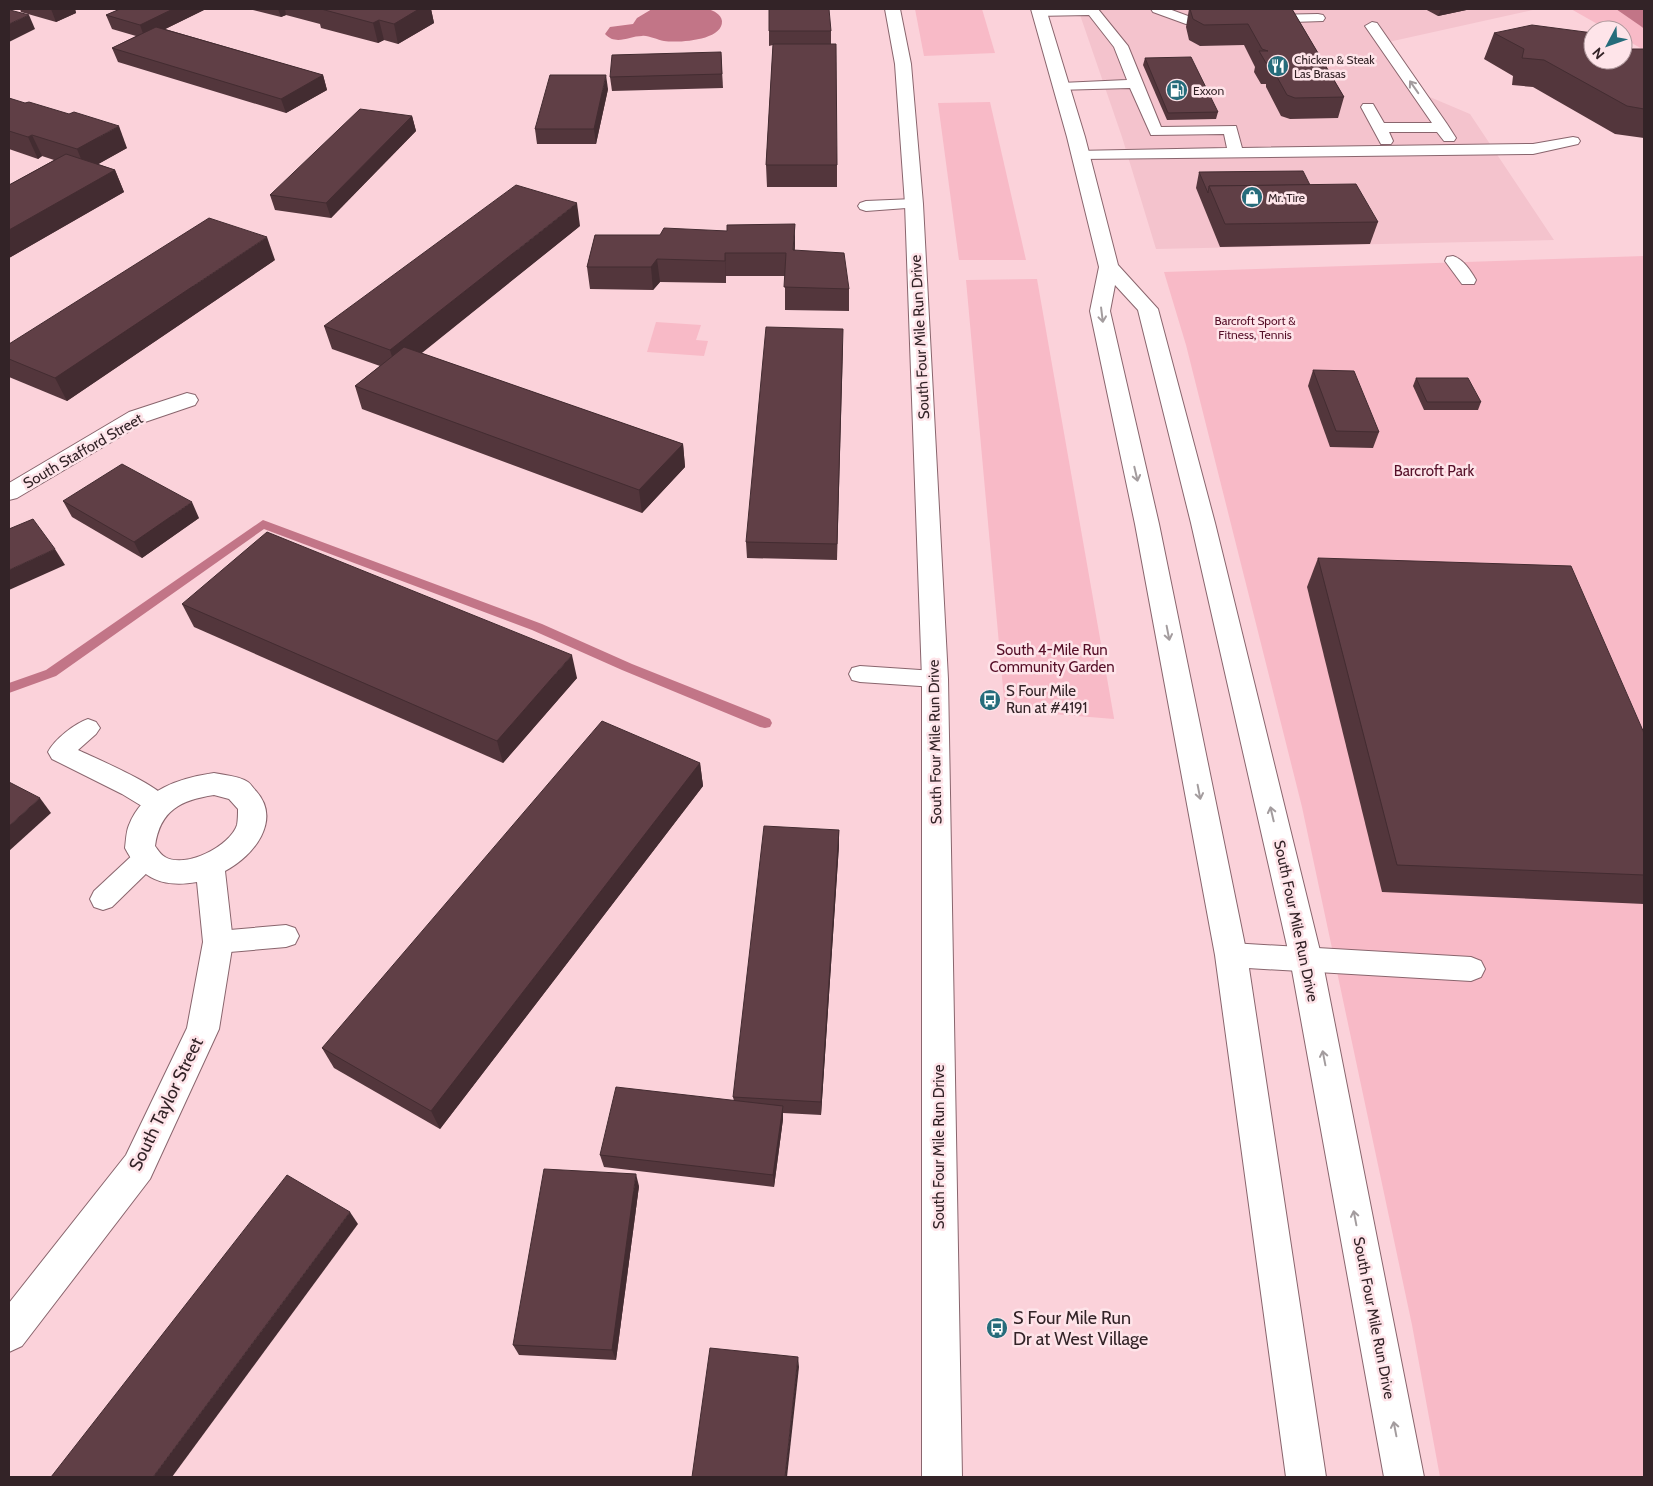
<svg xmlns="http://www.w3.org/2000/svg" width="1653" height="1486" font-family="Cabin,sans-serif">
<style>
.built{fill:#f4c3cd}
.green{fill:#f8bac7}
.water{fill:#c27587}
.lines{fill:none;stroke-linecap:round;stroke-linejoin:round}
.stream{fill:#c27587;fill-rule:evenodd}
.lane-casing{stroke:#89656d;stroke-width:2}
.street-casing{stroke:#89656d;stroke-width:2}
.secondary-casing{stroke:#89656d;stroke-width:2}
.lane{fill:#fff;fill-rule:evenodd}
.street{fill:#fff;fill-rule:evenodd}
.secondary{fill:#fff;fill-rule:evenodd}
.wall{fill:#53363c}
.shaded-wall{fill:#432c31}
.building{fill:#603f46;stroke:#432c31}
.oneway{stroke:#a39c9e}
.labels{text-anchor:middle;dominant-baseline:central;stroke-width:5;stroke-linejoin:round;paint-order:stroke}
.far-poi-label{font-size:12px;fill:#332327;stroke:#fee4e9;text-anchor:start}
.far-park-label{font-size:12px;fill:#550e27;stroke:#fee4e9}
.street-label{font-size:15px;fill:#332327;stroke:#fee4e9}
.park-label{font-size:15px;fill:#550e27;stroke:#fee4e9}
.poi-label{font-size:15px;fill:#332327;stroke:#fee4e9;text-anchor:start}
.near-street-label{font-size:18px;fill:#332327;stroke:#fee4e9}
.near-poi-label{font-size:18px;fill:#332327;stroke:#fee4e9;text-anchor:start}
</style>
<rect width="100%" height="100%" fill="#fbd2da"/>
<polygon class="built" points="1078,9 1537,9 1384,43 1418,92 1470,114 1554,240 1156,249 1122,137"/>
<g class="green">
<polygon points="915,9 982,9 995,53 924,56"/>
<polygon points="1571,9 1644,9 1644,50 1623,38 1623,30 1608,30"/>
<polygon points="990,102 1026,260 959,260 938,103"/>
<polygon points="1644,256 1644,1477 1440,1477 1412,1325 1302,807 1186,345 1164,272"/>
<polygon points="1037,279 1114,718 1114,719 1005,710 966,280"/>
<polygon points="656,322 701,325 696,340 708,341 704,356 647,352"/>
</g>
<g class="water">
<path d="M652 9H708C714 11 721 14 722 21 723 41 677 43 664 41 657 40 648 35 642 36 629 36 616 46 605 34L610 27 633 24 637 18Z"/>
<polygon points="1616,9 1644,9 1644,29 1642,27"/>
</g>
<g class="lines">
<polygon class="stream" points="263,520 542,624 632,664 770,719 772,723 770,727 765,728 760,727 622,670 532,630 264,529 56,676 9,693 9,683 46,670"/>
<g class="lane-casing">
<g id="lane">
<polygon points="1040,9 1098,9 1128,46 1161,127 1236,126 1242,148 1533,144 1573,137 1578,138 1580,141 1578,144 1533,154 1080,159 1075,157 1072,154 1075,151 1227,148 1224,134 1151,135 1130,88 1056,90 1054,87 1056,84 1061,83 1127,80 1114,47 1089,15 1035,16 1033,13"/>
<polygon points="1151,9 1169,9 1188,16 1219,16 1226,20 1219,24 1186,24 1153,12"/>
<polygon points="1318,14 1323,15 1325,18 1323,21 1265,23 1258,19 1265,15"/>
<polygon points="1372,22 1377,23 1447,124 1456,138 1454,141 1444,141 1437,132 1389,132 1393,141 1391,144 1381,144 1361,107 1363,104 1373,104 1384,123 1432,123 1365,26"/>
<polygon points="914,199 920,201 922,204 920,207 866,211 860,209 858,206 860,203 866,201"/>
<path d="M1453 256C1463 259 1471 271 1476 280L1474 284H1462L1445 261 1447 257Z"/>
<polygon points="860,666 935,671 943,673 946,679 943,685 935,687 860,682 852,680 849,674 852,668"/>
<path d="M88 719 96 722 100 728 96 734 78 750C99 760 162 786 171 804L168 811 159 814 150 811 122 794 52 759 48 752C55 739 74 724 88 719Z"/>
<polygon points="147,847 156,850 160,857 156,864 112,907 103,910 94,907 90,899 94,891 138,850"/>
<polygon points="286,925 295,928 299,936 295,944 286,947 218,953 209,950 205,942 209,934 218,931"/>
<polygon points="1231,943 1471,957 1481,961 1485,969 1481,977 1471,981 1231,967 1222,963 1218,955 1222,947"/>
</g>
</g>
<g class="street-casing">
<g id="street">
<polygon points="187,393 195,395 198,400 195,405 145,422 17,498 9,500 9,483 129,412"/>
<path d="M214 773C224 775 239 776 248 782 251 784 253 788 256 791 282 820 254 856 225 871L233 942 219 1029 150 1179 22 1346 9 1352V1303L126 1155 187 1028 203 942 197 882C163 888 141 879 125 848 126 841 126 832 129 825 143 789 180 778 214 773ZM214 795 229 799 238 809C238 814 238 820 237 825 230 846 186 869 165 857 161 855 158 850 155 846 160 810 181 800 214 795Z"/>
</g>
</g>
<g class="secondary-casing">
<g id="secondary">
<polygon points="885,9 900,9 911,64 923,204 948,679 962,1477 922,1477 922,679 905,204 895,64"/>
<polygon points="1031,9 1046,9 1085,137 1118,265 1158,309 1215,523 1322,959 1424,1477 1384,1477 1290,959 1191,523 1138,310 1115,285 1110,311 1159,524 1247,955 1326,1477 1286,1477 1215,955 1135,524 1090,311 1099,267 1067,137"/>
</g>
</g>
<use href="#lane" class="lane"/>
<use href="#street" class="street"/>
<use href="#secondary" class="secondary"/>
</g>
<g class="wall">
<polygon points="20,9 75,9 76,13 56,22 21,12"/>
<polygon points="120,9 206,9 165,29 323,75 327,90 286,113 118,62 112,48 136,36 112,29 106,15"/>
<polygon points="249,9 431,9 434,23 398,44 384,40 378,43 321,28 320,24 286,15 281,17"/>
<polygon points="769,9 831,31 831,44 837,165 837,187 767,187 766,165 773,45 769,46"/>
<polygon points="1189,9 1292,9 1344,97 1338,118 1290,119 1281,116 1266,87 1266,84 1261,84 1254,72 1255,67 1244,45 1200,46 1189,40 1186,27"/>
<polygon points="1425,9 1471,9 1438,16"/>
<polygon points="1494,33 1630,49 1644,49 1644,138 1615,134 1533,87 1512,85 1513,76 1484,59"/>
<polygon points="721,52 723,88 612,91 610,77"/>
<polygon points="1145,58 1218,112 1216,119 1167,120 1143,65"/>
<polygon points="608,89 596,144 537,144 535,129"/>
<polygon points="9,98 127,148 98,164 115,170 124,192 9,258 9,185 54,160 42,156 38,159 9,149"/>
<polygon points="412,116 416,131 331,218 275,210 270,195"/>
<polygon points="1199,172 1310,185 1378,222 1370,244 1220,247 1196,188"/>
<polygon points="580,226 421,353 683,444 685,467 642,513 362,409 355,386 380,366 332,349 324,326"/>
<polygon points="595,235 795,250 849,289 849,311 785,310 785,276 726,276 726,283 660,282 653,290 590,289 587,267"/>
<polygon points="275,260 67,401 9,377 9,344"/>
<polygon points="843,344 837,560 747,558 746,542"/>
<polygon points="1313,370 1379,432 1373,448 1330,447 1308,386"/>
<polygon points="1416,378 1481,402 1478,410 1424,410 1413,386"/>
<polygon points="63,501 199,518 142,558 72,517"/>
<polygon points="1318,558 1644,733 1644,904 1382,892 1307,587"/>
<polygon points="182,604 577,678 503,763 194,627"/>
<polygon points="700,763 703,786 440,1129 334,1068 322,1048"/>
<polygon points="839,830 839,845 821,1115 783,1113 783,1119 774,1187 604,1167 600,1155 734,1101 733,1097"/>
<polygon points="639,1186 616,1360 519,1355 513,1345"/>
</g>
<g class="shaded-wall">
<polygon points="51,9 75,9 76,13 56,22"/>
<polygon points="173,9 206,9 145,39 140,25"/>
<polygon points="278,9 285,9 286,15 281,17"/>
<polygon points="419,9 431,9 434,23 398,44 394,24"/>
<polygon points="1441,9 1471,9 1438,16"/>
<polygon points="29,15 35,29 9,42 9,24"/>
<polygon points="379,20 384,40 378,43 373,23"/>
<polygon points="323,75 327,90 286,113 281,99"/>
<polygon points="606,75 608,89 596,144 594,129"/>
<polygon points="412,116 416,131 331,218 326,203"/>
<polygon points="119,126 127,148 86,171 77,149"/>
<polygon points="32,135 42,156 38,159 28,137"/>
<polygon points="115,170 124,192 9,258 9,230"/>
<polygon points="577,203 580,226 397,373 390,350"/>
<polygon points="795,224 795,247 794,273 793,250"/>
<polygon points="267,237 275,260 67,401 55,378"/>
<polygon points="725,253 726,276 726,283 725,261"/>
<polygon points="657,259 660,282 653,290 651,267"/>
<polygon points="683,444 685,467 642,513 639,490"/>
<polygon points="192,502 199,518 142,558 134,542"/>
<polygon points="55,549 65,565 9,590 9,570"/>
<polygon points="572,655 577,678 503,763 497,741"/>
<polygon points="700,763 703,786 440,1129 431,1111"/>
<polygon points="40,798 51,813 9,851 9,826"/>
<polygon points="839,830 839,845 821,1115 821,1102"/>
<polygon points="783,1106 783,1119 774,1187 773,1175"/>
<polygon points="636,1174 639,1186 616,1360 612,1350"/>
<polygon points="350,1212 358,1224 172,1477 153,1477"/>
<polygon points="798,1357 799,1367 787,1477 785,1477"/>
</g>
<g class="building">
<polygon points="120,9 173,9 140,25 106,15"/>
<polygon points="321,9 419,9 394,24 379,20 373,23"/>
<polygon points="769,9 829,9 831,31 769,31"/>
<polygon points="1190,9 1292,9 1344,97 1295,98 1287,95 1271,66 1276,63 1266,63 1259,51 1268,51 1262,49 1248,24 1204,25 1193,19"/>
<polygon points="9,10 10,10 29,15 9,24"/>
<polygon points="1532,25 1593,33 1593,60 1623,60 1623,45 1630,49 1644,49 1644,109 1627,106 1544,60 1522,58 1524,49 1494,33"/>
<polygon points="156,27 323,75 281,99 112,48"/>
<polygon points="773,44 836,44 837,165 766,165"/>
<polygon points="721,52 722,74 610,77 612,55"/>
<polygon points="1191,57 1218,112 1168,113 1145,58"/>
<polygon points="550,75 606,75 594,129 535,129"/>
<polygon points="9,98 25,103 29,102 69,114 74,112 119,126 77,149 32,135 28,137 9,131"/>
<polygon points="360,109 412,116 326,203 270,195"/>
<polygon points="66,154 115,170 9,230 9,185"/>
<polygon points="1303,171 1310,185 1209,186 1208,193 1199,172"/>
<polygon points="1356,184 1378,222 1225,224 1209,186"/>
<polygon points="516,185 577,203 390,350 324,326"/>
<polygon points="209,218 267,237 55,378 9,359 9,344"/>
<polygon points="795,224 793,250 844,253 849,289 784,287 786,253 725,253 725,261 657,259 651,267 587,267 595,235 660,235 664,228 727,231 727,225"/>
<polygon points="766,327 843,329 837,544 746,542"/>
<polygon points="404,347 683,444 639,490 355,386"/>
<polygon points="1313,370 1354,371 1379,432 1336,431"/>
<polygon points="1416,378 1468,378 1481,402 1427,402"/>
<polygon points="122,464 192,502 134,542 63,501"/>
<polygon points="33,519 55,549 9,570 9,529"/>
<polygon points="267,532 572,655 497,741 182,604"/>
<polygon points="1318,558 1571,566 1644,733 1644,875 1397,865"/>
<polygon points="602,721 700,763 431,1111 322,1048"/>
<polygon points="9,782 40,798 9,826"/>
<polygon points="764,826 839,830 821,1102 733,1097"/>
<polygon points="616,1087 783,1106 773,1175 600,1155"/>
<polygon points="544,1169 636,1174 612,1350 513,1345"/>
<polygon points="287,1175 350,1212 153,1477 51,1477"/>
<polygon points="710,1348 798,1357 785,1477 692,1477"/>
</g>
<defs><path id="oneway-shaft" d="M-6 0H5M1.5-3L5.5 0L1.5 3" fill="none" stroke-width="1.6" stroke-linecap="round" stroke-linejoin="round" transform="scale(1.25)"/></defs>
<g class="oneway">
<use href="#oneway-shaft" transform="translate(1414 87) rotate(-125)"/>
<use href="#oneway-shaft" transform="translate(1102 315) rotate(83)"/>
<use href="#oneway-shaft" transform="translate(1136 474) rotate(77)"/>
<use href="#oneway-shaft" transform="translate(1168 633) rotate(79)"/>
<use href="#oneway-shaft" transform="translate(1199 792) rotate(79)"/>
<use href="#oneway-shaft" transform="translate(1272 814) rotate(-103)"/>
<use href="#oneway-shaft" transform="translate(1324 1058) rotate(-101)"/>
<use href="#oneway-shaft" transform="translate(1355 1218) rotate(-101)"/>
<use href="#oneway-shaft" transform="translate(1395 1429) rotate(-101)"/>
</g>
<defs>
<g id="restaurant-disc" transform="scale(1.125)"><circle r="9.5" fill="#266c7b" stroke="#fee4e9"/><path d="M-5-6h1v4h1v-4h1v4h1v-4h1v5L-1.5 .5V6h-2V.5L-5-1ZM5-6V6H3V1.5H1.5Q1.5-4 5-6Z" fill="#fff"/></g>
<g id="fuel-disc" transform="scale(1.125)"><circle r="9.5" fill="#266c7b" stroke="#fee4e9"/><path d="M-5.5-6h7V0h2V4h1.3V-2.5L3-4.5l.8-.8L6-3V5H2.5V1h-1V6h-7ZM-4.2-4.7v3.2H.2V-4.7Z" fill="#fff"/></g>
<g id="shop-disc" transform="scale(1.125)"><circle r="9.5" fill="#266c7b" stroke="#fee4e9"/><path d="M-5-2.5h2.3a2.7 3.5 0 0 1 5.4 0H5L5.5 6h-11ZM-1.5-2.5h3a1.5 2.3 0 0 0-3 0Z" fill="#fff"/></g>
<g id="bus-disc" transform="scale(1.125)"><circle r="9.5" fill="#266c7b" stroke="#fee4e9"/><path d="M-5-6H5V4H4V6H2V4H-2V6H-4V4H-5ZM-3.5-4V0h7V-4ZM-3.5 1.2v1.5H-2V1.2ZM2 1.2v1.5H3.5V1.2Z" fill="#fff"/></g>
</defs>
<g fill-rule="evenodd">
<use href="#restaurant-disc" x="1278" y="66"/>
<use href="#fuel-disc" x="1177" y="90"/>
<use href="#shop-disc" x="1252" y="197"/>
<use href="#bus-disc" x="990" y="700"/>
<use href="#bus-disc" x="997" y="1328"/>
</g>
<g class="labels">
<g class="far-poi-label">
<text x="1294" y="59">Chicken &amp; Steak<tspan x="1294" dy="14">Las Brasas</tspan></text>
<text x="1193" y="90">Exxon</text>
<text x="1268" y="197">Mr. Tire</text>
</g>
<g class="far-park-label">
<text x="1255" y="320">Barcroft Sport &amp;<tspan x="1255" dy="14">Fitness, Tennis</tspan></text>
</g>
<g class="street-label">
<text transform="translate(920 337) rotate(-93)">South Four Mile Run Drive</text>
<text transform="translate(83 451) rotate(-30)">South Stafford Street</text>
<text transform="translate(935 742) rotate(-91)">South Four Mile Run Drive</text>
<text transform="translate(1296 921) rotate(78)">South Four Mile Run Drive</text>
<text transform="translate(939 1147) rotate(-90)">South Four Mile Run Drive</text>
<text transform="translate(1374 1318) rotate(79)">South Four Mile Run Drive</text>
</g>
<g class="park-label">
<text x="1434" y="471">Barcroft Park</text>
<text x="1052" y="650">South 4-Mile Run<tspan x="1052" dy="17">Community Garden</tspan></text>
</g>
<g class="poi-label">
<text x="1006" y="691">S Four Mile<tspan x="1006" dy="17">Run at #4191</tspan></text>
</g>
<g class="near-street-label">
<text transform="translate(166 1104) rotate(-64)">South Taylor Street</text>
</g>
<g class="near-poi-label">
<text x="1013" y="1318">S Four Mile Run<tspan x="1013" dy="21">Dr at West Village</tspan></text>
</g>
</g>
<rect width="1653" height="1486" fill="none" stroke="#332327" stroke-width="20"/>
<g transform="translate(1608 45) rotate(229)"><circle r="24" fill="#fee4e9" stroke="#ad979b"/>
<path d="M0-4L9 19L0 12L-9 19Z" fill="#266c7b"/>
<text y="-8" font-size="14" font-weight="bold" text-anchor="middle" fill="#332327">N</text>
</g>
</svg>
